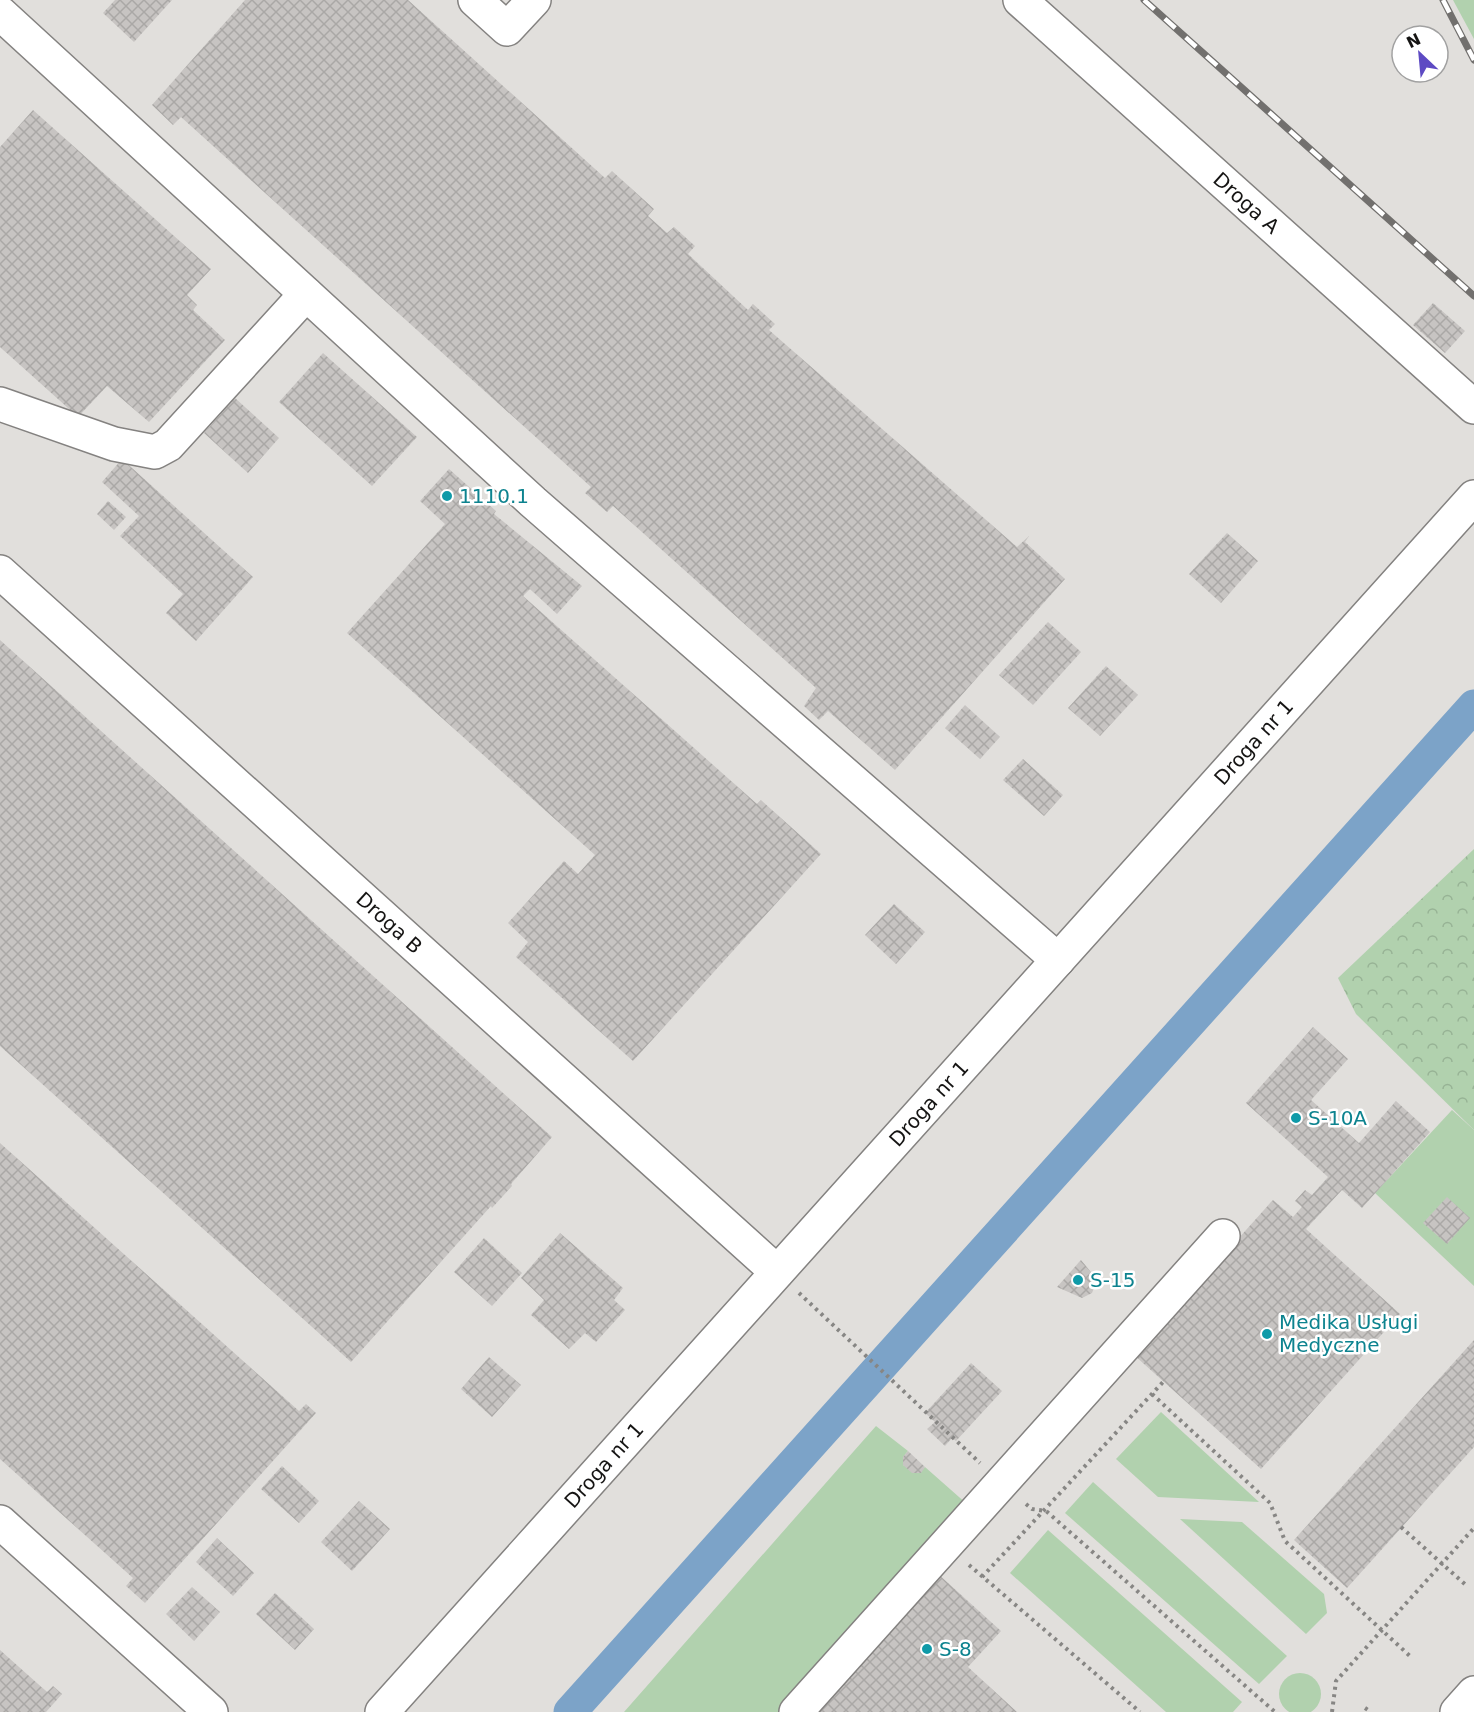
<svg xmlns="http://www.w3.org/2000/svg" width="1474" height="1712" font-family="'DejaVu Sans',sans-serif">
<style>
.green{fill:#b1d1ae}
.forest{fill:url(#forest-crowns)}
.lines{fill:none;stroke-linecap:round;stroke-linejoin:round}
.canal{stroke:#7ca3c8;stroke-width:33}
.building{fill:url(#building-cross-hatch)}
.minor-casing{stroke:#848280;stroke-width:36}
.path{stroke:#878684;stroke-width:4;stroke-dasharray:3 4.5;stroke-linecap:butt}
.minor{stroke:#fff;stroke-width:33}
.rail-casing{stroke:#72706e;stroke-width:7}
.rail{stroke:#fff;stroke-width:4.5;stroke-dasharray:14;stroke-linecap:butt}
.culture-dot{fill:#0f9aa8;stroke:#fff;stroke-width:2}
.labels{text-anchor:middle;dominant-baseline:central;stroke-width:5;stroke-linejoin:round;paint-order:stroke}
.street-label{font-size:20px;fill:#151413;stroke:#fff}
.culture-label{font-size:20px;fill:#0d838f;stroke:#fff;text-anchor:start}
</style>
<defs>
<pattern id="forest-crowns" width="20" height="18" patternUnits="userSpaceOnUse" patternTransform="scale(1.5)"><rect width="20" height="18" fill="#b1d1ae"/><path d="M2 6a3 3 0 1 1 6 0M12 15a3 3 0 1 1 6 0" fill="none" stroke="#97b395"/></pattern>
<pattern id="building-cross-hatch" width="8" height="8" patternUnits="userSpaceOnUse" patternTransform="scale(1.5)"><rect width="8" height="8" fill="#c7c4c2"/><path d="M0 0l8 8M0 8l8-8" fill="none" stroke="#aaa8a6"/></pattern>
</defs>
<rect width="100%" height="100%" fill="#e1dfdc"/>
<g class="green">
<polygon points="1453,0 1474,0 1474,39"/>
<polygon points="1452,1110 1474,1130 1474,1286 1375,1193"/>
<polygon points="1161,1412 1259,1502 1158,1497 1116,1459"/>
<polygon points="876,1426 908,1451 903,1457 903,1465 920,1472 925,1467 976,1512 796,1712 624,1712"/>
<polygon points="1093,1482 1287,1656 1259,1684 1065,1513"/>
<polygon points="1180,1519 1242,1522 1324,1594 1327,1613 1306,1634"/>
<polygon points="1048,1530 1242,1702 1233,1712 1166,1712 1010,1573"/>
<circle cx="1300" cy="1694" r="21"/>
</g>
<polygon class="forest" points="1474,849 1474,1130 1356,1014 1338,978"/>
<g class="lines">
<polyline class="canal" points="570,1712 1474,706"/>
</g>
<g class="building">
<polygon points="115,0 172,0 134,42 103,13"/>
<polygon points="245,0 408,0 605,178 612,171 654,209 648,216 667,233 674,227 695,246 688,254 748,310 753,304 775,324 769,330 1017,547 1029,536 1025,542 1065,579 895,770 828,711 819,720 804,706 816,688 613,506 607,512 585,493 591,487 181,117 173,125 152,105"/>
<polygon points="33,110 211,269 187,295 197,305 193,310 225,340 149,422 107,386 78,417 0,347 0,147"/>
<polygon points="1433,303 1465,331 1445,353 1413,325"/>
<polygon points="323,353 417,437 372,486 279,402"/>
<polygon points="235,398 279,438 248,473 204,433"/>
<polygon points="122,459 253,577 196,641 166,613 183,594 120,536 139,516 102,482"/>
<polygon points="449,469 496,511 494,514 582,586 557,614 530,589 523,596 757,804 761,800 821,854 633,1061 516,957 528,942 508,923 564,861 578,874 595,855 347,633 445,524 420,501"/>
<polygon points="108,501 126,517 114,530 97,514"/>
<polygon points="1227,533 1258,561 1221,603 1189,574"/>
<polygon points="1048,622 1081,652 1033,705 999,675"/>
<polygon points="0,640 552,1137 511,1184 512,1186 492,1208 491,1206 351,1362 0,1046"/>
<polygon points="1106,666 1138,695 1100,736 1068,708"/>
<polygon points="965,705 1000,737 980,759 945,728"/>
<polygon points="1023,759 1063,795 1044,816 1003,780"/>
<polygon points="894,904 925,932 896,964 865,935"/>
<polygon points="1313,1027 1348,1059 1311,1100 1359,1143 1396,1101 1430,1132 1362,1208 1342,1190 1306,1229 1400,1314 1261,1469 1134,1355 1273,1200 1293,1217 1302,1207 1295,1201 1305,1190 1312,1195 1328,1177 1246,1103"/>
<polygon points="0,1143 299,1411 306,1404 316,1413 145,1603 126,1586 133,1578 0,1459"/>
<polygon points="1447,1197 1470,1218 1447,1244 1423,1223"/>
<polygon points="560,1233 623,1288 614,1300 625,1310 596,1342 585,1333 569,1349 531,1315 544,1300 521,1278"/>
<polygon points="484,1238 522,1273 492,1306 454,1272"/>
<polygon points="1081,1260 1095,1277 1096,1283 1092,1293 1082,1298 1057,1287"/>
<polygon points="1474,1340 1474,1447 1347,1588 1294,1540"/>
<polygon points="489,1357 521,1385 492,1417 461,1389"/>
<polygon points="971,1363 1002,1391 956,1441 952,1438 945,1446 927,1429 935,1422 925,1413"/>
<polygon points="908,1451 925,1467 921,1473 912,1473 903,1465 903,1457"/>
<polygon points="282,1466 319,1501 299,1523 261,1489"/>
<polygon points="359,1501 390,1529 352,1571 321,1542"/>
<polygon points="217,1538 254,1573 233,1596 196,1562"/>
<polygon points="937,1573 1001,1631 968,1667 1017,1712 813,1712"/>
<polygon points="192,1587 220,1612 194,1641 166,1614"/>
<polygon points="275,1593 314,1629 295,1650 256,1614"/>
<polygon points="0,1650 47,1692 53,1686 62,1694 46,1712 0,1712"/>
</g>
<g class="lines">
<g class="minor-casing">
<g id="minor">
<polyline points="475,0 507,29 534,0"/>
<path id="s1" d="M1020 0 1474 407"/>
<polyline points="0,13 533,502 1058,960"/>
<polyline points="0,404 114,444 155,452 168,445 306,294"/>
<path id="s2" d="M0 572 777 1272"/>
<polyline points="0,1522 211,1712"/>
<path id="s3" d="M382 1712 1474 497"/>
<polyline points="796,1712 1223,1236"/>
<polyline points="1457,1712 1474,1693"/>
</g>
</g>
<g class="path">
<polyline points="799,1293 980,1463"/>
<polyline points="1152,1394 1270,1503 1285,1541 1411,1657"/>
<polyline points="1026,1504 1032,1509 1046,1511 1275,1712"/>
<polyline points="1401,1527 1467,1586"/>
<polyline points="969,1565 1140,1712"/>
<polyline points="982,1577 1164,1381"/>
<polyline points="1365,1708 1371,1712"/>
<polyline points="1332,1712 1336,1681 1474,1528"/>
</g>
<use href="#minor" class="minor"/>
<g class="rail-casing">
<g id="rail">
<polyline points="1144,0 1474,296"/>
<polyline points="1443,0 1474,60"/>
</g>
</g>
<use href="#rail" class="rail"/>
</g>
<g class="culture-dot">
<circle cx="447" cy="496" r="6"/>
<circle cx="1296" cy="1118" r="6"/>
<circle cx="1078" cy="1280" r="6"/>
<circle cx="1267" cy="1334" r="6"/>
<circle cx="927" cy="1649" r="6"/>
</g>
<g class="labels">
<g class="street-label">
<text stroke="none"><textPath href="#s1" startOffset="304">Droga A</textPath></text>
<text stroke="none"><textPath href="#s3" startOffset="1304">Droga nr 1</textPath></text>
<text stroke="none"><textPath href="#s2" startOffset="524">Droga B</textPath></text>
<text stroke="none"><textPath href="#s3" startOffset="818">Droga nr 1</textPath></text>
<text stroke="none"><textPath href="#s3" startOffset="332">Droga nr 1</textPath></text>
</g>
<g class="culture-label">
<text x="459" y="496">1110.1</text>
<text x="1308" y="1118">S-10A</text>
<text x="1090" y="1280">S-15</text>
<text x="1279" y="1322">Medika Usługi<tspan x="1279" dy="23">Medyczne</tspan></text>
<text x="939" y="1649">S-8</text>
</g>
</g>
<g transform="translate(1420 54) rotate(334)"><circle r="28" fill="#ffffff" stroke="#a1a1a1" stroke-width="1.5"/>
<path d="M0-4.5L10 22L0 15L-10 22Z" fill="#5d4ac3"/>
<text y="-9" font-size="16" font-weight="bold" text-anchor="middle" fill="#151413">N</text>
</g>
</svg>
